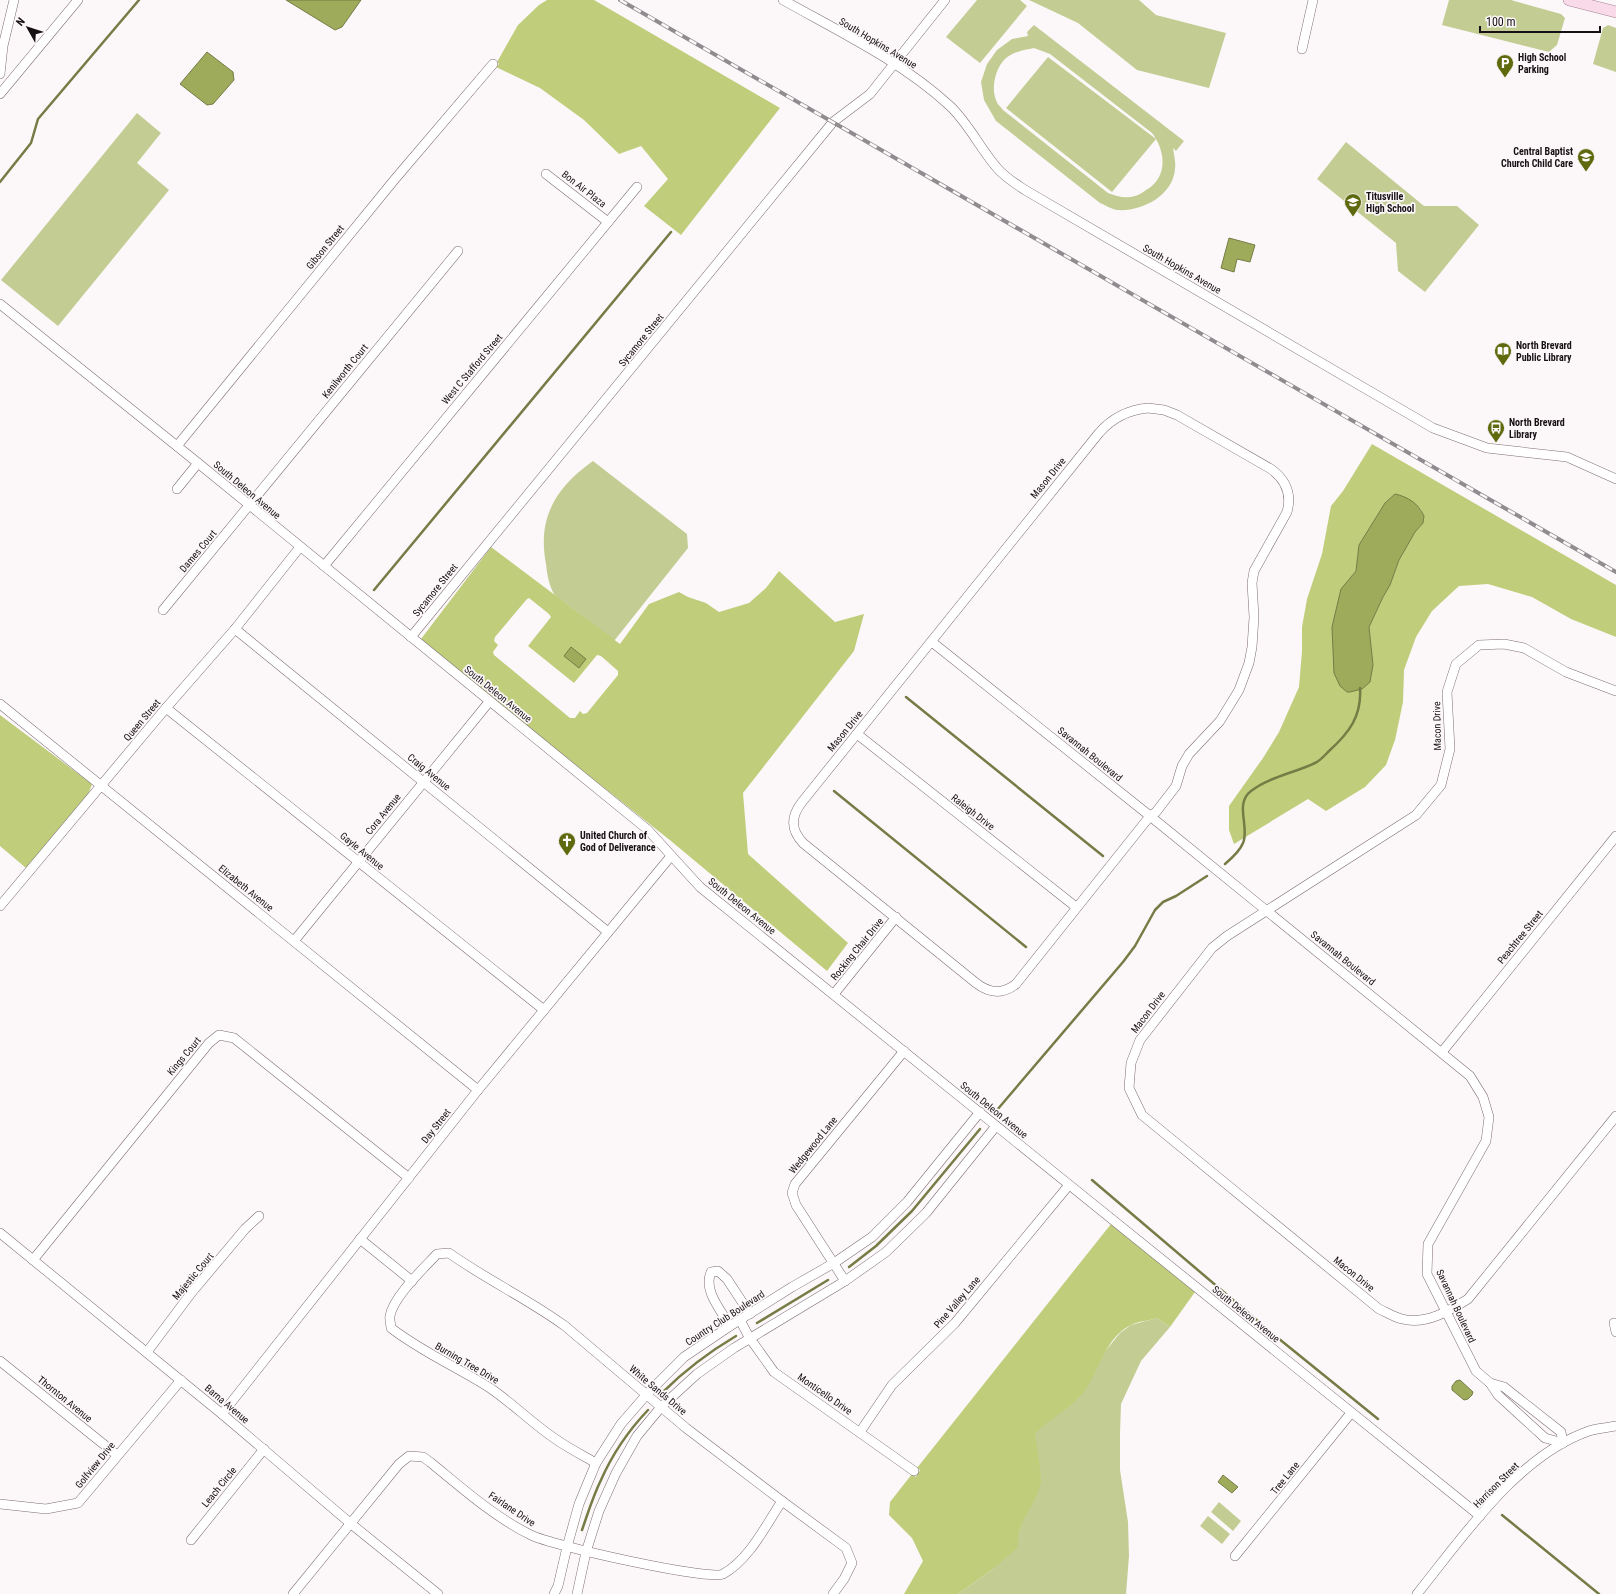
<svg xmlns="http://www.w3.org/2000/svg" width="1616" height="1594" font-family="'Roboto Condensed',sans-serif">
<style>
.green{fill:#c3cd93;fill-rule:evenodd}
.forest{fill:#c0cd7b;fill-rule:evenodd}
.water{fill:#9eab5a;stroke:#757c45}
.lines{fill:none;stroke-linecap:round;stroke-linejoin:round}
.stream{stroke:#757c45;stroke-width:2.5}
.minor-casing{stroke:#7e6c75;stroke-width:10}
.major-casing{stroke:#a68394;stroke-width:12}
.minor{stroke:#fff;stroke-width:9}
.major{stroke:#f8dae9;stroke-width:11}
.rail-casing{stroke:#908b8e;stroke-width:4}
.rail{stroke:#fcf8fa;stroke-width:2.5;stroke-dasharray:8;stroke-linecap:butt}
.labels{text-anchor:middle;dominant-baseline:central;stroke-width:3.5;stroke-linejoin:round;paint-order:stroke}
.street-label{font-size:10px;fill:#160f13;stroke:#fcf8fa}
.poi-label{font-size:10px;font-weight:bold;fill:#160f13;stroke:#fcf8fa;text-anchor:start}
</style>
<rect width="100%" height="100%" fill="#fcf8fa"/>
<g class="green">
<polygon points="977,0 1020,0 1027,6 980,63 946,37"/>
<polygon points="1029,0 1139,0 1156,15 1226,33 1209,88 1137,70 1078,23"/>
<polygon points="1449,0 1511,0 1561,14 1565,18 1557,45 1549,52 1442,25"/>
<path d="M1034 25 1184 141 1176 151 1173 148C1174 155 1176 163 1175 169 1173 196 1141 212 1117 210 1111 209 1105 205 1100 203L996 121 984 100 981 82 987 64 997 50 1012 39 1028 36 1027 32ZM1034 48 1050 54 1152 133C1166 151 1168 178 1146 190 1143 192 1139 195 1135 196 1126 199 1116 196 1108 193L1003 110C1001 107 997 104 996 100 991 88 995 69 1005 59 1012 52 1024 50 1034 48Z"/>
<polygon points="1608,25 1616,28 1616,72 1593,64 1603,28"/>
<polygon points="1048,57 1156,139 1112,192 1006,108"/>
<polygon points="137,113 161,133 137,163 169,190 58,326 1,280"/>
<polygon points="1346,142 1424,206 1457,206 1479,225 1425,292 1398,271 1396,243 1317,179"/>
<path d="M593 461 687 534 688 548 614 641C599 629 584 617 568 605 564 602 557 598 554 594 549 585 547 574 546 564 537 518 556 487 593 461Z"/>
<polygon points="1157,1318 1170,1327 1141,1361 1121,1404 1120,1433 1120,1470 1128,1522 1129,1556 1126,1594 958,1594 993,1569 1017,1539 1022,1522 1041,1482 1034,1433 1094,1374 1103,1354 1120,1333 1131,1325"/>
<polygon points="1219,1502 1241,1521 1233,1531 1211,1512"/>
<polygon points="1208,1516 1230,1534 1222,1544 1200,1526"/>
</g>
<g class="forest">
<polygon points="547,0 594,0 780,108 681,235 644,206 668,179 641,146 619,154 584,120 540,88 496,67 499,64 497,62 518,25 539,5"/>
<path d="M1372 444 1616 585V637L1571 619 1532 597 1488 584 1459 586 1432 611 1416 637 1404 670 1403 702 1395 740 1386 765 1365 787 1326 811 1308 799 1234 844 1229 830V806L1263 758 1279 732 1299 687 1302 651V627L1307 599 1322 554 1331 506 1343 491ZM1395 494 1420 508 1424 516 1423 523 1415 532 1399 560 1390 585 1383 597 1369 627 1373 665 1341 589 1356 571 1359 545 1385 503Z"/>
<path d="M491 547 620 644 649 604 679 592 688 597 706 603 719 612 749 603 766 588 779 571 835 622 864 614 854 651 743 793 748 854 848 943 827 971 671 841 559 752 421 639ZM529 598 549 614 551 617 528 646 574 683 597 655 601 656 618 671V675L587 713 583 714 580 711 575 718H570L494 655 493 652 498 645 494 641 495 637 527 599Z"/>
<polygon points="0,715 92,784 88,795 26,868 0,846"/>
<path d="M1111 1224 1195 1292 1170 1327 1157 1318C1149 1321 1138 1321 1131 1325 1103 1339 1100 1373 1082 1394 1068 1410 1050 1419 1035 1433 1036 1443 1042 1475 1041 1483 1036 1505 1016 1521 1018 1547L993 1569 958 1594H904L923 1561 912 1538 889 1515 890 1502 912 1474 916 1477 920 1470 917 1468Z"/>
</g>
<g class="water">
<polygon points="286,0 361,0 342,27 335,30"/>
<polygon points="207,52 233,72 234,80 213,104 207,105 180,84"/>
<polygon points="1229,238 1255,245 1250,262 1237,259 1234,272 1221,268"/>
<path d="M1395 494C1408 497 1418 503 1424 516L1423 523 1415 532 1399 560 1390 585 1383 597 1369 627 1373 665 1370 682 1362 689 1350 692H1347L1340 686 1334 673 1332 627 1341 589 1356 571 1359 545 1385 503Z"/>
<polygon points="571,647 586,659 579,668 564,656"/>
<polygon points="1460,1380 1473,1392 1472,1395 1468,1399 1464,1400 1452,1390 1452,1386 1456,1381"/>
<polygon points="1223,1475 1238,1487 1232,1493 1218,1482"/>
</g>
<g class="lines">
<g class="stream">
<polyline points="0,182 31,143 38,119 139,0"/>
<polyline points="374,590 671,232"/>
<polyline points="906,697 1103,856"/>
<polyline points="834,791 1026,947"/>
<path d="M1225 864C1232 858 1240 851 1243 843 1250 827 1234 804 1251 791 1269 777 1294 773 1315 763 1320 761 1325 755 1329 751 1349 733 1362 716 1360 688"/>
<polyline points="997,1110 1123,962 1135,946 1155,910 1163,902 1176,896 1207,876"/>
<polyline points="1092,1180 1273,1334 1378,1419"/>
<polyline points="849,1267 876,1246 912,1211 980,1129"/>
<polyline points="757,1323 828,1280"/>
<path d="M663 1392C685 1370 709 1352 736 1336"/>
<polyline points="1502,1515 1599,1594"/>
<path d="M582 1530C588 1513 593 1496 601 1480 612 1455 629 1430 648 1410"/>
</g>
<g class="minor-casing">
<g id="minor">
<path d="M783 0C840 32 901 61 950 106 969 124 981 150 998 169 1006 178 1016 184 1025 190L1433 428 1487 448 1567 457 1616 479"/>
<polyline points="1302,49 1313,0"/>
<polyline points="0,74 3,46 14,0"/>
<polyline points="0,94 78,0"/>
<polyline points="546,174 608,222"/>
<polyline points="0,304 198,463 648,830 700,887 1480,1516"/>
<path d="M1148 408 1164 410 1177 415 1271 469C1286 480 1292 494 1287 512L1254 571 1252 583 1254 617 1252 647 1249 663 1239 690 1220 721 1189 754 1182 766 1176 786 1156 812 1150 816 1016 984C1002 995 989 993 976 983L803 843C790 829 791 816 802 802L1099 433C1112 418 1127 410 1148 408Z"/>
<polyline points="177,446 395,179 493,64"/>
<polyline points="177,489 198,463"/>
<polyline points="324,566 637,187"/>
<polyline points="163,610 458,251"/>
<polyline points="235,629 608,932"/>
<polyline points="411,637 833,122 870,94 945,0"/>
<polyline points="932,642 1150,816 1470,1076 1483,1097 1489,1117 1486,1141 1428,1244 1427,1274 1476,1371 1490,1383 1498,1395 1545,1438 1563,1443"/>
<path d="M1616 691 1566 672 1524 648 1504 644 1479 645 1456 664 1447 692 1450 749 1441 785 1416 815 1227 936 1212 948 1140 1040 1131 1063 1129 1088 1142 1115 1379 1309C1386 1312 1394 1317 1402 1319 1426 1325 1449 1311 1468 1299L1616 1116"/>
<polyline points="0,704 478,1090"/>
<polyline points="166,708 544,1010"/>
<polyline points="857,734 1076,907"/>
<polyline points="0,906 166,708 235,629 300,547"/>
<polyline points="294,941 489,702"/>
<polyline points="834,994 896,917"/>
<polyline points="1442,1052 1616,836"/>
<polyline points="0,1233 222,1414 350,1523 438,1594"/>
<polyline points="360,1239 412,1281"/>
<polyline points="33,1260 209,1043 219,1035 234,1038 409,1178"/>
<polyline points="845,1281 796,1205 792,1193 795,1184 904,1051"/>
<polyline points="740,1320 749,1337 774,1372 914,1471"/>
<polyline points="1614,1323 1616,1332"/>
<path d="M730 1326C721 1310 703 1291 711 1272L718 1271 727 1279 750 1314"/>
<polyline points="147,1352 192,1292 245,1229 259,1216"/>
<polyline points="0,1361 117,1455"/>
<polyline points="1490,1383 1504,1387 1561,1432 1563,1443"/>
<polyline points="222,1414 478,1090 671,856"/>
<polyline points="860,1432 892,1385 955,1323 1069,1185"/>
<path d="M596 1463C582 1455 568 1448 554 1438 532 1423 512 1403 490 1388 457 1367 422 1352 391 1328 391 1324 389 1319 390 1316 393 1297 424 1268 437 1254L449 1253C487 1280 528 1299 565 1326L686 1428 782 1501 846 1548 852 1563 844 1579 833 1594"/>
<polyline points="0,1504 46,1509 78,1503 181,1380"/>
<polyline points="191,1540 264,1449"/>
<polyline points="1235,1556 1351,1413"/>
<path d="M293 1594 399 1464 409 1456 423 1457 430 1462C462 1488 494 1517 531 1535 550 1545 709 1581 723 1574 749 1560 766 1525 782 1501"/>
<polyline points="554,1594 558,1586 567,1547 579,1504 596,1463 621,1424 647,1394 684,1357 730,1326 792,1287 834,1263 872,1237 907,1202 980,1112"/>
<polyline points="577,1594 586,1552 599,1511 616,1473 637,1436 661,1407 697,1374 734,1348 845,1281 886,1252 926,1213 996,1126"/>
<path d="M1417 1594C1463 1537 1517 1456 1589 1431 1598 1428 1607 1428 1616 1426"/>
</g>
</g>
<g class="major-casing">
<polyline id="major" points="1569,0 1616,12"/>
</g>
<use href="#minor" class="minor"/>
<use href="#major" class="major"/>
<g class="rail-casing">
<polyline id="rail" points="620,0 1616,572"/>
</g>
<use href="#rail" class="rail"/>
</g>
<defs>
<g id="parking-pin" transform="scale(0.9)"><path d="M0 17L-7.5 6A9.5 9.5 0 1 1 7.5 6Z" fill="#5f690d" stroke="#fcf8fa"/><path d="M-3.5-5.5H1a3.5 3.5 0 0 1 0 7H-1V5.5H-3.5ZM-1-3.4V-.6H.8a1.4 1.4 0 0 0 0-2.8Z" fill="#fff"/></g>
<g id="school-pin" transform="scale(0.9)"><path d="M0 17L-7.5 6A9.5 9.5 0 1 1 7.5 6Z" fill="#5f690d" stroke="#fcf8fa"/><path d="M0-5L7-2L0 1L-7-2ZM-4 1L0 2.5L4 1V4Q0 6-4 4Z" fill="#fff"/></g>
<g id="library-pin" transform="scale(0.9)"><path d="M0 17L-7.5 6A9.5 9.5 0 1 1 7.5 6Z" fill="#5f690d" stroke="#fcf8fa"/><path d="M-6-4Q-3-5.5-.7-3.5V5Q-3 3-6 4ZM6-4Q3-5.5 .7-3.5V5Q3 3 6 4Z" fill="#fff"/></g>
<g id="bus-pin" transform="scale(0.9)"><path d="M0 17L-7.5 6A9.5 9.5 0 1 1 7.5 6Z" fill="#5f690d" stroke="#fcf8fa"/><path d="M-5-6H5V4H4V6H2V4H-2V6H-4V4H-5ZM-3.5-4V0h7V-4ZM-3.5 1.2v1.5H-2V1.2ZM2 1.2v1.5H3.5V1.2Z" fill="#fff"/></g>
<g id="church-pin" transform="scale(0.9)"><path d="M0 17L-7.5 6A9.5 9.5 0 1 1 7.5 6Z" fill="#5f690d" stroke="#fcf8fa"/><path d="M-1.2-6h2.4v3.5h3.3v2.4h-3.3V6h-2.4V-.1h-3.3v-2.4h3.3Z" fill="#fff"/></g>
</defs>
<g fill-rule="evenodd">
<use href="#parking-pin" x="1505" y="63"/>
<use href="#school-pin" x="1586" y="157"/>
<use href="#school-pin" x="1353" y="202"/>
<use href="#library-pin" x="1503" y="351"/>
<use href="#bus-pin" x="1496" y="428"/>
<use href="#church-pin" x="567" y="841"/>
</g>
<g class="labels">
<g class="street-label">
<text transform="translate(878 43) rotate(31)">South Hopkins Avenue</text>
<text transform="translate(584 189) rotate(38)">Bon Air Plaza</text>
<text transform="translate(325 247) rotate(-51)">Gibson Street</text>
<text transform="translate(1182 269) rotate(30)">South Hopkins Avenue</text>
<text transform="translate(641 340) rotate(-51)">Sycamore Street</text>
<text transform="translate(472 369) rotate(-50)">West C Stafford Street</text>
<text transform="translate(345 371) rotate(-51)">Kenilworth Court</text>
<text transform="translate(1048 478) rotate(-51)">Mason Drive</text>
<text transform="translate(247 490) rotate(40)">South Deleon Avenue</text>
<text transform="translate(198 551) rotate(-50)">Dames Court</text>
<text transform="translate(435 590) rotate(-51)">Sycamore Street</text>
<text transform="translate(498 694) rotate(39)">South Deleon Avenue</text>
<text transform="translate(142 720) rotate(-50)">Queen Street</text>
<text transform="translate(1437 726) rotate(-91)">Macon Drive</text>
<text transform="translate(845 731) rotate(-51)">Mason Drive</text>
<text transform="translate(1090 754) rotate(39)">Savannah Boulevard</text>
<text transform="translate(429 772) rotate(39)">Craig Avenue</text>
<text transform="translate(973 812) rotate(38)">Raleigh Drive</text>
<text transform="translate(383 814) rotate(-51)">Cora Avenue</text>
<text transform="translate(362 851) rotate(39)">Gayle Avenue</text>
<text transform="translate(246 888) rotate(39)">Elizabeth Avenue</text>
<text transform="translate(742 906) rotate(39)">South Deleon Avenue</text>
<text transform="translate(1520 937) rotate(-51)">Peachtree Street</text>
<text transform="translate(857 949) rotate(-51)">Rocking Chair Drive</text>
<text transform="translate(1343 958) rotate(39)">Savannah Boulevard</text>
<text transform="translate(1148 1012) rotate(-53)">Macon Drive</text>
<text transform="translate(184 1056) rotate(-50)">Kings Court</text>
<text transform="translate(994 1110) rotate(39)">South Deleon Avenue</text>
<text transform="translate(436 1126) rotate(-52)">Day Street</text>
<text transform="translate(813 1145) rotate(-51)">Wedgewood Lane</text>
<text transform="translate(1354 1274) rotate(39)">Macon Drive</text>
<text transform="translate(193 1276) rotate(-50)">Majestic Court</text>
<text transform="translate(957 1302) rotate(-49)">Pine Valley Lane</text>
<text transform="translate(1456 1306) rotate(65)">Savannah Boulevard</text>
<text transform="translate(1246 1314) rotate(39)">South Deleon Avenue</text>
<text transform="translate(725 1318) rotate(-33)">Country Club Boulevard</text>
<text transform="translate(467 1363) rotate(30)">Burning Tree Drive</text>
<text transform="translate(658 1390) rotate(40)">White Sands Drive</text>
<text transform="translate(825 1394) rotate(35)">Monticello Drive</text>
<text transform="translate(65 1399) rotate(39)">Thornton Avenue</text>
<text transform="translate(227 1404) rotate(40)">Barna Avenue</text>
<text transform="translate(95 1465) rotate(-51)">Golfview Drive</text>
<text transform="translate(1285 1478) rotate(-51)">Tree Lane</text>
<text transform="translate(1496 1485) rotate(-45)">Harrison Street</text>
<text transform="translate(219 1487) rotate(-51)">Leach Circle</text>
<text transform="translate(512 1509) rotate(34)">Fairlane Drive</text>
</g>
<g class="poi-label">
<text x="1518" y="57">High School<tspan x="1518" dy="12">Parking</tspan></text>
<text x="1573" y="151" text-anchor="end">Central Baptist<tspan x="1573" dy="12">Church Child Care</tspan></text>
<text x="1366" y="196">Titusville<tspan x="1366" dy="12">High School</tspan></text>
<text x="1516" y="345">North Brevard<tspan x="1516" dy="12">Public Library</tspan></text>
<text x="1509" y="422">North Brevard<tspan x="1509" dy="12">Library</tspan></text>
<text x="580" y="835">United Church of<tspan x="580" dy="12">God of Deliverance</tspan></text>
</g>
</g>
<g transform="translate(28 28) rotate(309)" stroke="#fcf8fa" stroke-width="3" paint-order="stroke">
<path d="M0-3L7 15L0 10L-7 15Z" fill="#160f13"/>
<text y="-6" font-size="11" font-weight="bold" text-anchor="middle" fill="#160f13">N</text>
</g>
<path d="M1480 26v6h120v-6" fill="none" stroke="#160f13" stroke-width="2"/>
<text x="1486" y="26" font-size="12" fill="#160f13" stroke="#fcf8fa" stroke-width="3" paint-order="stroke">100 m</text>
</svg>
